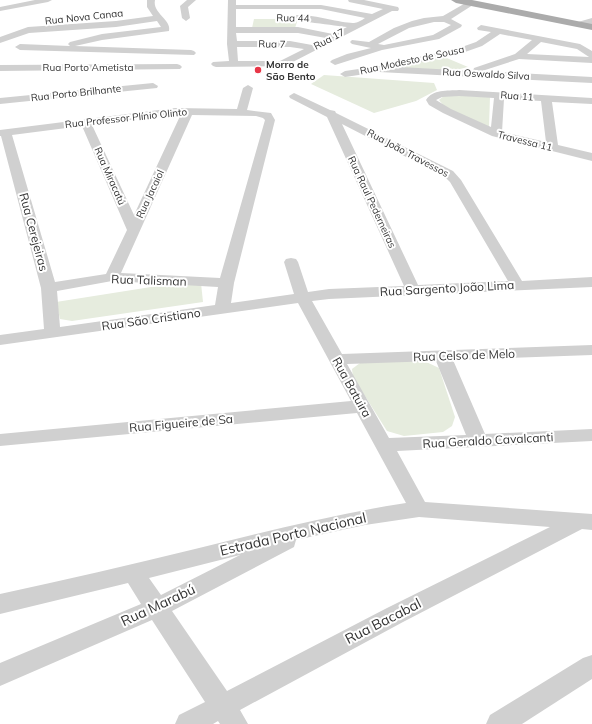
<svg xmlns="http://www.w3.org/2000/svg" width="592" height="724" font-family="Mulish,sans-serif">
<style>
.green{fill:#e6ecde}
.lines{fill:none;stroke-linecap:round;stroke-linejoin:round}
.minor{fill:#d0d0d0;fill-rule:evenodd}
.major{fill:#ababab;fill-rule:evenodd}
.poi-dot{fill:#e83647;stroke:#fff;stroke-width:1.5}
.labels{text-anchor:middle;dominant-baseline:central;stroke-width:4;stroke-linejoin:round;paint-order:stroke}
.far-street-label{font-size:10px;fill:#333;stroke:#fff}
.far-poi-label{font-size:10px;font-weight:bold;fill:#333;stroke:#fff;text-anchor:start}
.street-label{font-size:12px;fill:#333;stroke:#fff}
.near-street-label{font-size:14px;fill:#333;stroke:#fff}
</style>
<rect width="100%" height="100%" fill="#fff"/>
<g class="green">
<polygon points="254,19 298,19 295,28 252,28"/>
<polygon points="442,56 468,67 448,72 396,67"/>
<polygon points="324,75 434,83 437,90 416,101 374,113 311,84"/>
<polygon points="445,95 490,97 489,127 445,107 439,100"/>
<polygon points="201,283 203,302 72,321 60,319 56,302 151,287"/>
<polygon points="420,359 439,368 455,417 452,426 443,432 404,436 387,431 353,377 352,369 360,363"/>
</g>
<g class="lines">
<g class="minor">
<polygon points="35,0 52,0 48,2 0,11 0,7"/>
<path d="M147 0H155C152 13 172 20 169 31L102 40 75 46 191 50 194 51 196 53 194 55 20 50 15 47 20 44 70 46 68 44 70 42 102 34 161 27 157 21 116 27 29 33 0 43V37L28 27 116 21 153 16 147 7Z"/>
<polygon points="187,0 196,0 188,7 190,18 186,21 182,18 180,6"/>
<path d="M228 0H236V5H321L372 14 383 9 349 2 348 0H364L398 7 399 9 398 11H392L285 66 216 67 213 66 211 64 213 62 229 61 227 44ZM236 9H321L365 18C362 20 357 23 354 23 340 24 298 9 288 18 290 20 338 26 347 27L333 34 298 27H236ZM236 33H298L326 38 312 45 290 41H237ZM237 47H290L304 49 280 61H238Z"/>
<path d="M469 1H472L476 3 451 19 462 25 461 27 439 39 382 50 335 65 330 62 332 60 347 54 371 48 352 44 350 42 352 40 369 42 394 28 412 21 424 18 443 16ZM434 22H444L451 25 433 35 384 45 378 44 409 28Z"/>
<polygon points="592,18 592,24 581,27 577,24 578,22"/>
<path d="M481 25 580 44 592 51V63L519 59 482 71 592 77V83L379 72 345 77 340 74 345 71 379 66 459 48 476 42 491 32 478 30 477 28ZM500 34 532 40 515 54 474 68 473 71 400 67 465 52 482 46ZM541 42 577 49 589 57 527 54Z"/>
<polygon points="177,64 180,65 182,67 180,69 0,71 0,65"/>
<polygon points="153,83 158,86 157,88 0,104 0,98"/>
<path d="M248 85 253 88 247 110 271 113 275 120 234 283 231 303 294 294 284 262 286 259 291 258 296 259 298 262 308 292 329 289 404 286 327 117 290 98 289 96 294 93 330 110 335 111 336 113 453 171 461 180 522 281 592 277V287L329 299 312 301 342 354 592 345V355L453 360 485 434 592 429V441L397 451 425 502 592 514V530L582 529 403 622 240 710 248 724H220L218 721 213 724H175L179 715 205 702 152 620 0 686V663L141 604 128 583 0 614V594C65 580 130 565 195 549 265 532 334 514 406 503L357 413 0 446V434L351 401 298 303 0 345V335L44 329 41 288 1 136H0V130L175 108 237 109 243 88ZM175 114H181L134 215 92 125ZM192 115 256 116 263 118 265 120 220 278 121 273ZM342 124 445 177 450 182 508 281 418 285ZM82 126 127 230 106 274 55 282 12 135ZM112 281 218 287 215 305 60 327 57 291ZM436 361 466 435 389 438 347 364ZM419 517 550 527 387 608 227 691 172 611 294 547 296 540 365 525ZM240 555 161 595 149 578Z"/>
<path d="M459 90 592 98V104L552 102 558 145 592 153V161L492 136 443 113 429 105 426 100C433 89 447 91 459 90ZM459 96 494 98 491 127 451 109 436 100 442 97ZM504 99 541 101 546 142 502 132Z"/>
<polygon points="592,655 592,679 522,724 486,724 490,715 583,658"/>
</g>
<polygon class="major" points="451,0 472,0 592,24 592,30 456,3"/>
</g>
<circle class="poi-dot" cx="258" cy="70" r="4"/>
<g class="labels">
<g class="far-street-label">
<text transform="translate(84 17) rotate(-6)">Rua Nova Canaa</text>
<text transform="translate(293 18) rotate(1)">Rua 44</text>
<text transform="translate(329 39) rotate(-28)">Rua 17</text>
<text transform="translate(272 44) rotate(1)">Rua 7</text>
<text transform="translate(412 60) rotate(-12)">Rua Modesto de Sousa</text>
<text x="88" y="67">Rua Porto Ametista</text>
<text transform="translate(486 74) rotate(3)">Rua Oswaldo Silva</text>
<text transform="translate(76 93) rotate(-6)">Rua Porto Brilhante</text>
<text transform="translate(517 96) rotate(4)">Rua 11</text>
<text transform="translate(126 118) rotate(-6)">Rua Professor Plínio Olinto</text>
<text transform="translate(525 141) rotate(14)">Travessa 11</text>
<text transform="translate(408 153) rotate(28)">Rua João Travessos</text>
<text transform="translate(110 176) rotate(66)">Rua Miracatú</text>
<text transform="translate(150 194) rotate(-65)">Rua Jacaiol</text>
<text transform="translate(372 202) rotate(65)">Rua Raul Pederneiras</text>
</g>
<g class="far-poi-label">
<text x="266" y="64">Morro de<tspan x="266" dy="12">São Bento</tspan></text>
</g>
<g class="street-label">
<text transform="translate(34 232) rotate(75)">Rua Cerejeiras</text>
<text transform="translate(149 280) rotate(2)">Rua Talisman</text>
<text transform="translate(447 288) rotate(-3)">Rua Sargento João Lima</text>
<text transform="translate(151 319) rotate(-8)">Rua São Cristiano</text>
<text transform="translate(464 355) rotate(-2)">Rua Celso de Melo</text>
<text transform="translate(352 387) rotate(61)">Rua Batuira</text>
<text transform="translate(181 423) rotate(-5)">Rua Figueire de Sa</text>
<text transform="translate(488 440) rotate(-3)">Rua Geraldo Cavalcanti</text>
</g>
<g class="near-street-label">
<text transform="translate(293 534) rotate(-13)">Estrada Porto Nacional</text>
<text transform="translate(158 605) rotate(-25)">Rua Marabú</text>
<text transform="translate(383 621) rotate(-27)">Rua Bacabal</text>
</g>
</g>
</svg>
